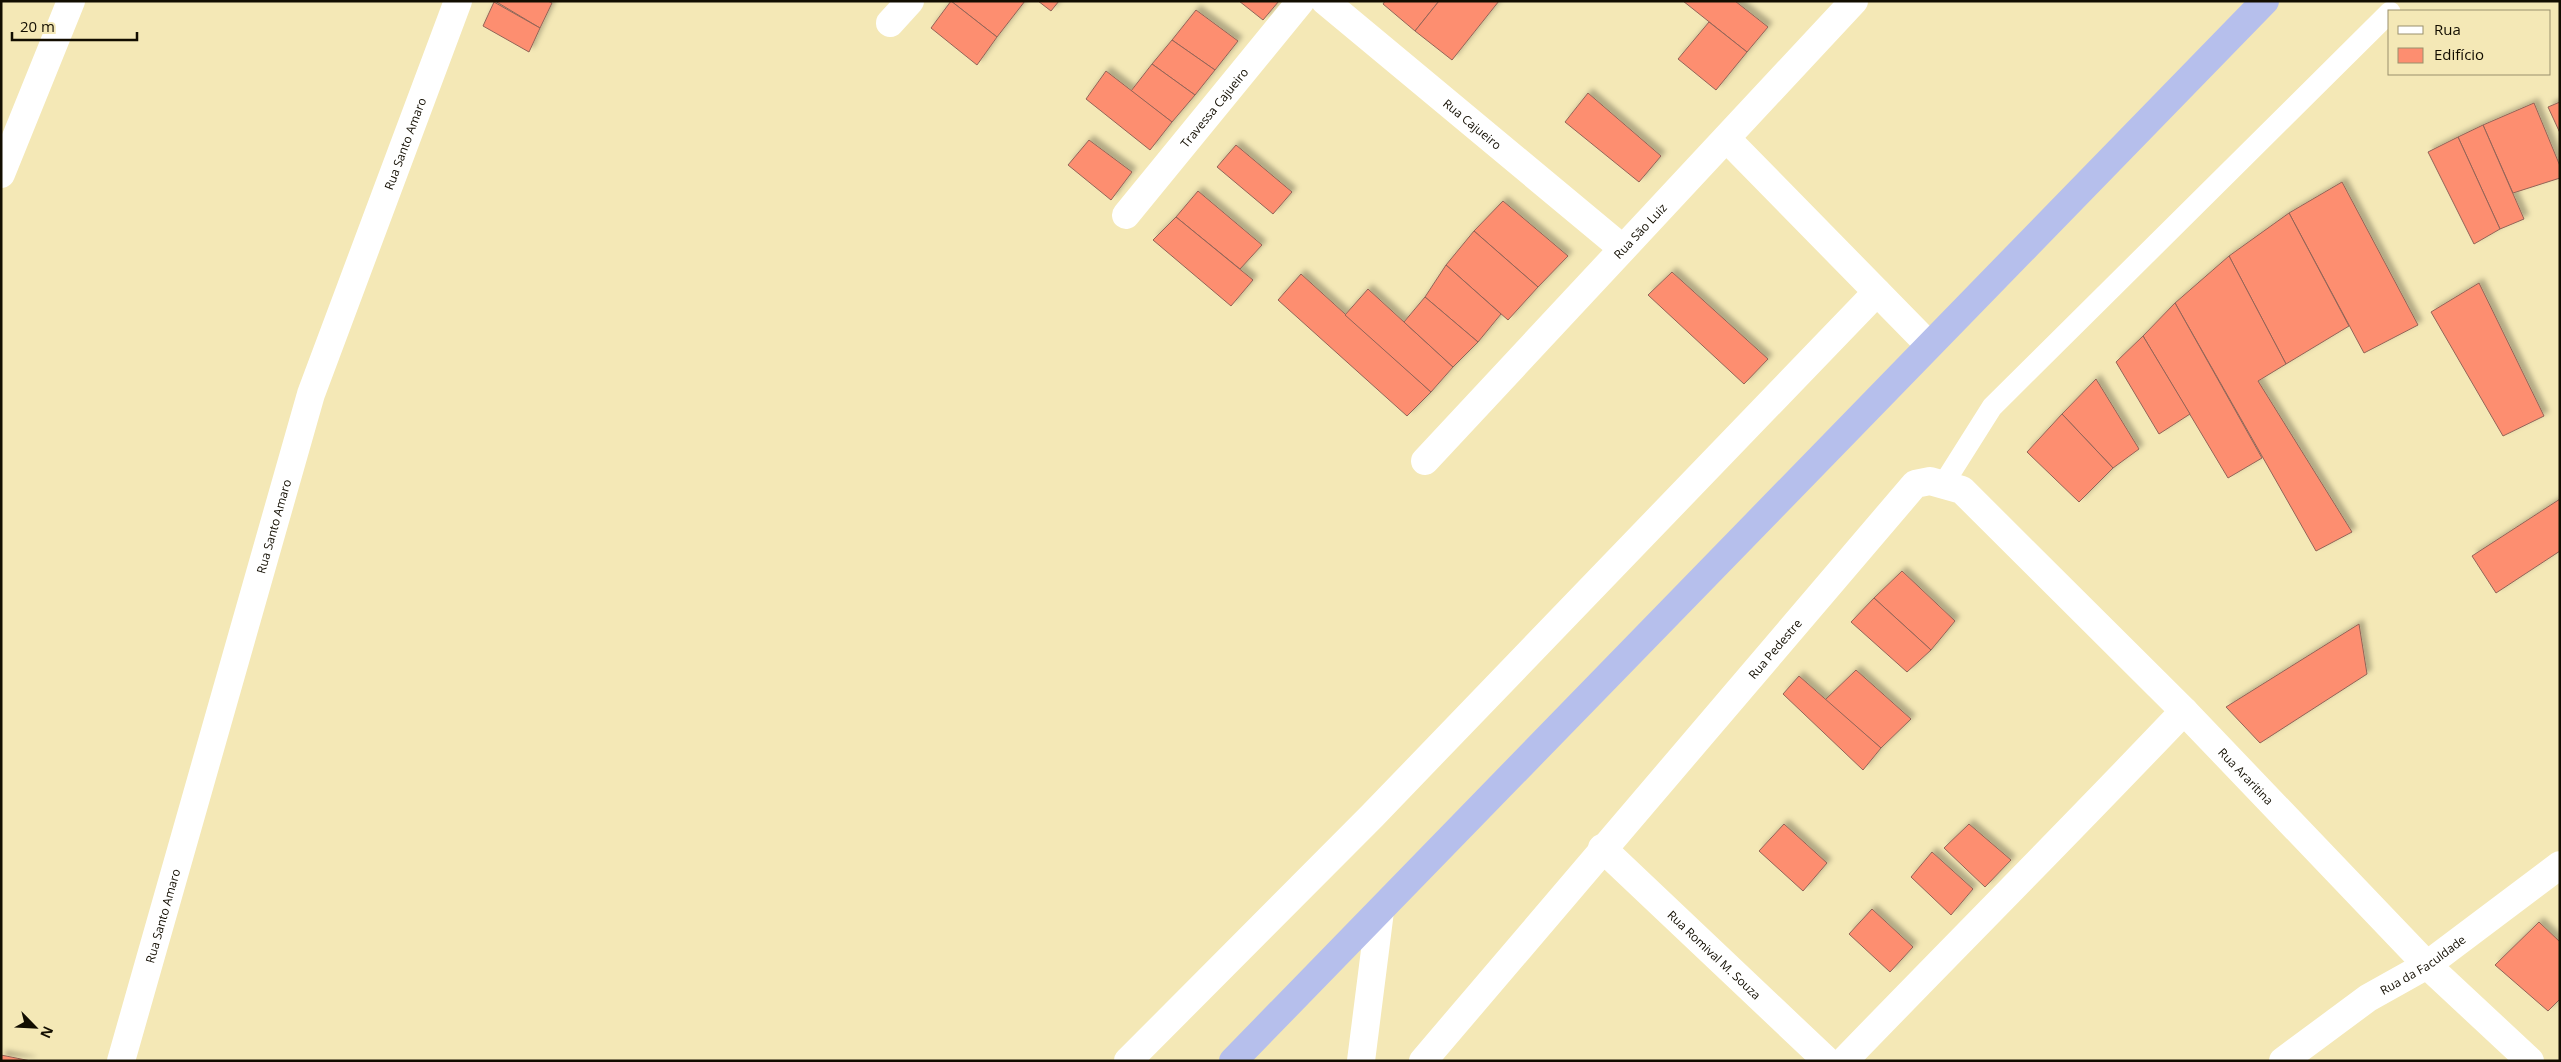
<svg xmlns="http://www.w3.org/2000/svg" width="2561" height="1062" font-family="'Open Sans',sans-serif">
<style>
.building{fill:#fd8e70;stroke:#936457;filter:url(#shadow)}
.lines{fill:none;stroke-linecap:round;stroke-linejoin:round}
.lane{stroke:#fff;stroke-width:21}
.street{stroke:#fff;stroke-width:28}
.highway{stroke:#b6bfec;stroke-width:28}
.labels{text-anchor:middle;dominant-baseline:central;stroke-width:5;stroke-linejoin:round;paint-order:stroke}
.street-label{font-size:12px;fill:#120d00;stroke:#f4e8b6}
</style>
<defs>
<filter id="shadow"><feDropShadow dx="4.5" dy="-4.5" stdDeviation="2.5" flood-color="#0004"/></filter>
</defs>
<rect width="100%" height="100%" fill="#f4e8b6"/>
<g class="building">
<polygon points="495,1 548,1 552,3 540,28"/>
<polygon points="951,1 1025,1 997,37"/>
<polygon points="951,1 997,37 977,65 931,28"/>
<polygon points="1038,1 1059,1 1051,11"/>
<polygon points="1239,1 1279,1 1263,20"/>
<polygon points="1385,1 1439,1 1415,31 1383,4"/>
<polygon points="1439,1 1499,1 1452,60 1415,31"/>
<polygon points="1683,1 1735,1 1768,27 1747,52"/>
<polygon points="494,2 540,28 529,52 483,26"/>
<polygon points="1196,10 1238,41 1215,70 1172,40"/>
<polygon points="1709,22 1747,52 1716,90 1678,59"/>
<polygon points="1172,40 1215,70 1195,95 1152,64"/>
<polygon points="1152,64 1195,95 1172,122 1131,91"/>
<polygon points="1106,71 1172,122 1150,150 1086,99"/>
<polygon points="1588,93 1661,156 1639,182 1565,122"/>
<polygon points="2560,102 2560,133 2548,107"/>
<polygon points="2534,103 2560,166 2560,178 2513,193 2483,125"/>
<polygon points="2483,125 2524,219 2500,229 2458,137"/>
<polygon points="2458,137 2500,229 2474,244 2428,152"/>
<polygon points="1089,140 1132,172 1111,200 1068,165"/>
<polygon points="1236,145 1292,192 1273,214 1217,167"/>
<polygon points="2342,182 2418,325 2364,353 2289,213"/>
<polygon points="1198,191 1262,245 1240,269 1176,217"/>
<polygon points="1503,201 1568,256 1538,287 1474,231"/>
<polygon points="2289,213 2349,326 2286,364 2229,256"/>
<polygon points="1176,217 1253,280 1231,306 1153,240"/>
<polygon points="1474,231 1538,287 1508,320 1446,265"/>
<polygon points="2229,256 2286,364 2258,381 2352,532 2316,551 2175,303"/>
<polygon points="1446,265 1501,314 1478,342 1425,297"/>
<polygon points="1672,272 1768,359 1744,384 1648,295"/>
<polygon points="1301,274 1431,392 1407,416 1278,300"/>
<polygon points="2479,283 2544,416 2503,436 2431,312"/>
<polygon points="1368,289 1453,367 1431,392 1345,315"/>
<polygon points="1425,297 1478,342 1453,367 1404,322"/>
<polygon points="2175,303 2262,458 2228,478 2143,336"/>
<polygon points="2143,336 2190,414 2159,434 2116,362"/>
<polygon points="2096,379 2139,449 2113,468 2062,414"/>
<polygon points="2062,414 2113,468 2079,502 2027,452"/>
<polygon points="2560,499 2560,551 2496,593 2472,556"/>
<polygon points="1902,571 1955,621 1931,650 1874,598"/>
<polygon points="1874,598 1931,650 1907,672 1851,622"/>
<polygon points="2359,624 2367,674 2260,743 2226,707"/>
<polygon points="1856,670 1911,719 1881,748 1825,700"/>
<polygon points="1799,676 1881,748 1863,770 1783,694"/>
<polygon points="1784,824 1827,863 1803,891 1759,851"/>
<polygon points="1969,824 2011,860 1985,887 1944,848"/>
<polygon points="1932,852 1973,889 1951,915 1911,877"/>
<polygon points="1872,909 1913,947 1890,972 1849,934"/>
<polygon points="2539,922 2560,942 2560,999 2548,1011 2495,965"/>
<polygon points="1,1055 31,1061 1,1061"/>
</g>
<g class="lines">
<polyline class="lane" points="1944,483 1992,407 2390,12"/>
<g class="street">
<path id="s1" d="M1325 1 1622 248"/>
<polyline points="890,23 910,1"/>
<polyline points="1727,139 1929,345"/>
<polyline points="1,174 71,1"/>
<path id="s2" d="M1126 215 1301 1"/>
<path id="s3" d="M1425 461C1567 307 1712 155 1854 1"/>
<path id="s4" d="M1602 848 1827 1061"/>
<path id="s5" d="M121 1061 311 394 458 1"/>
<polyline points="1128,1061 1372,816 1877,292"/>
<polyline points="1361,1061 1380,911"/>
<path id="s6" d="M1423 1061 1915 484 1930 481 1962 490 2184 711 2427 965 2530 1061"/>
<path d="M1844 1061C1957 944 2072 829 2184 711"/>
<path id="s7" d="M2283 1061 2368 998 2427 965 2560 865"/>
</g>
<polyline class="highway" points="1233,1061 2265,1"/>
</g>
<g class="labels">
<g class="street-label">
<text stroke="none"><textPath href="#s2" startOffset="139">Travessa Cajueiro</textPath></text>
<text stroke="none"><textPath href="#s1" startOffset="192">Rua Cajueiro</textPath></text>
<text stroke="none"><textPath href="#s5" startOffset="961">Rua Santo Amaro</textPath></text>
<text stroke="none"><textPath href="#s3" startOffset="315">Rua São Luiz</textPath></text>
<text stroke="none"><textPath href="#s5" startOffset="556">Rua Santo Amaro</textPath></text>
<text stroke="none"><textPath href="#s6" startOffset="542">Rua Pedestre</textPath></text>
<text stroke="none"><textPath href="#s6" startOffset="1210">Rua Araritina</textPath></text>
<text stroke="none"><textPath href="#s5" startOffset="151">Rua Santo Amaro</textPath></text>
<text stroke="none"><textPath href="#s4" startOffset="155">Rua Romival M. Souza</textPath></text>
<text stroke="none"><textPath href="#s7" startOffset="170">Rua da Faculdade</textPath></text>
</g>
</g>
<rect width="2561" height="1062" fill="none" stroke="#120d00" stroke-width="5"/>
<rect x="2388" y="10" width="162" height="65" fill="#f4e8b6" stroke="#9a906d"/>
<rect x="2398" y="26" width="25" height="8" fill="#ffffff" stroke="#9a906d"/>
<text x="2434" y="35" font-size="15" fill="#120d00">Rua</text>
<rect x="2398" y="48" width="25" height="15" fill="#fd8e70" stroke="#9a906d"/>
<text x="2434" y="60" font-size="15" fill="#120d00">Edifício</text>
<g transform="translate(35 1027) rotate(114)" stroke="#f4e8b6" stroke-width="4" paint-order="stroke">
<path d="M0-4L9 19L0 12L-9 19Z" fill="#120d00"/>
<text y="-8" font-size="14" font-weight="bold" text-anchor="middle" fill="#120d00">N</text>
</g>
<path d="M12 32v8h125v-8" fill="none" stroke="#120d00" stroke-width="2.5"/>
<text x="20" y="32" font-size="15" fill="#120d00" stroke="#f4e8b6" stroke-width="4" paint-order="stroke">20 m</text>
</svg>
